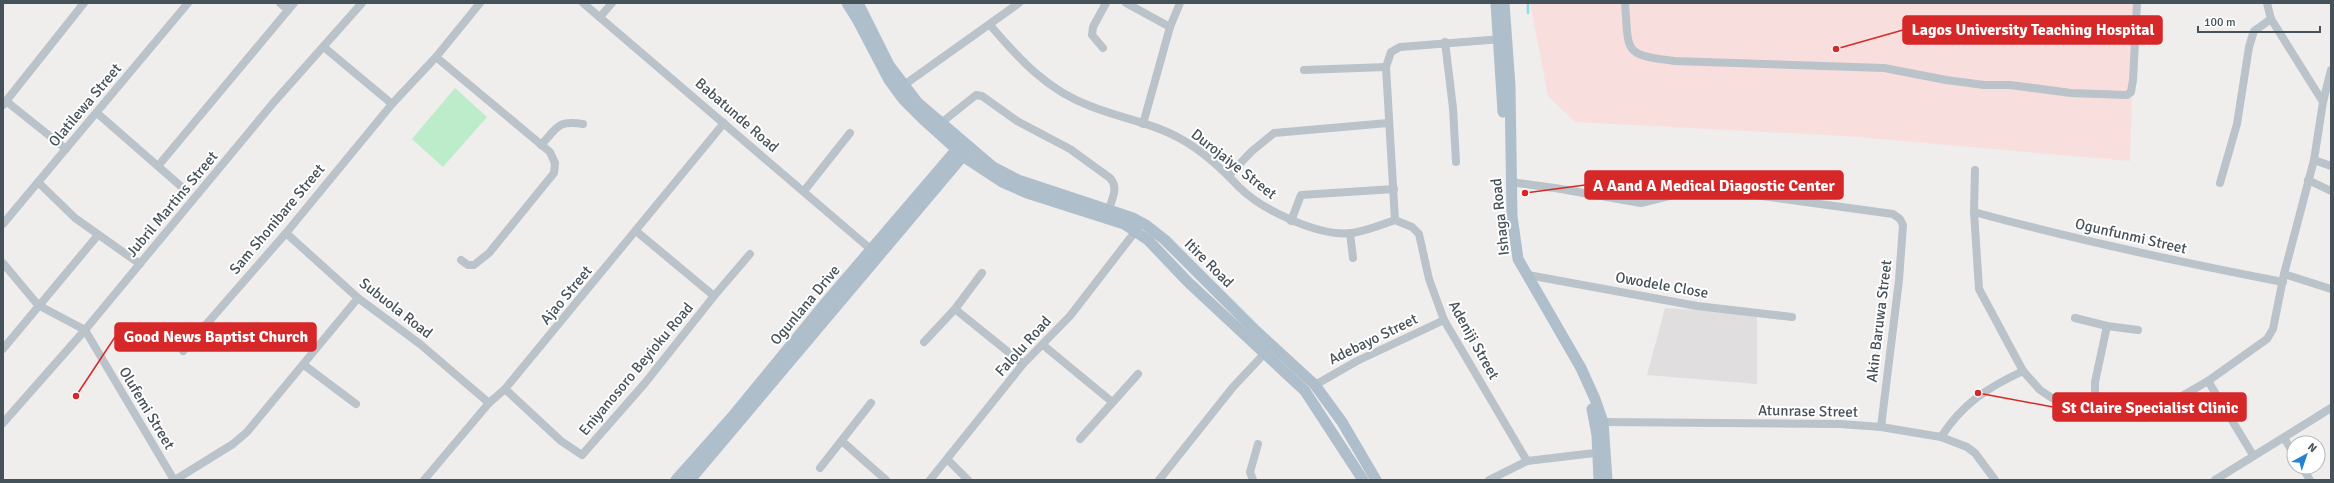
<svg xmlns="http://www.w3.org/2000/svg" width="2334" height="483" font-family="Signika,sans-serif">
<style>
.education{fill:#e0dede}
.medical{fill:#f9dede}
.green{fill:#bdecca}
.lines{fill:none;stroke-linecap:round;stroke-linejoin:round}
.stream{stroke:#8cdde6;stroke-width:2.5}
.minor{stroke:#b9c3c9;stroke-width:8}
.major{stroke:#aebfcb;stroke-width:11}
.labels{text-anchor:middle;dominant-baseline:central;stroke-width:4;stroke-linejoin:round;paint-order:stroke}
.street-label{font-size:15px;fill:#465259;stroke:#fff}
.leader{fill:none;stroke:#d62828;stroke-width:1.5}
.callout-dot{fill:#d62828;stroke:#fff;stroke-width:1.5}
.callout{fill:#d62828;stroke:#d62828;stroke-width:1.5}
.callout-label{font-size:16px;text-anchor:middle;font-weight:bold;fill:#fff}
</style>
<rect width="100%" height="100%" fill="#f0eded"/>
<polygon class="education" points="1665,308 1757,314 1757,384 1647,375"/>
<polygon class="medical" points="1530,3 2135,3 2130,161 1844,136 1575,122 1548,96"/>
<polygon class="green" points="455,88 487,117 443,167 412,139"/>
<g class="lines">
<polyline class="stream" points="1528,13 1528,3"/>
<g class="minor">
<polyline points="280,3 288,10"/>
<polyline points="583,3 874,252"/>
<polyline points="1126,3 1170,27"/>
<path d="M1625 3C1629 52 1622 55 1675 61L1884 68 1946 80 1984 85H2010L2071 93 2127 95 2131 92 2133 80 2137 3"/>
<polyline points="600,17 612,3"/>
<path d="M990 25C1019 59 1047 90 1090 106 1120 118 1153 123 1181 139 1203 151 1223 170 1239 187 1262 210 1319 237 1352 233 1367 231 1381 225 1395 220"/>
<polyline points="1502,39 1400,47 1391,52 1386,67 1395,220 1412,227 1419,234 1429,279 1444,320 1527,461"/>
<polyline points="1445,42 1453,108 1456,162"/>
<polyline points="325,48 392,104"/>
<polyline points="1103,48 1092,35 1093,27 1106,3"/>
<polyline points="436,57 550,152 555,163 554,173 489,253 474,265 468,265 461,260"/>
<polyline points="1304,70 1386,67"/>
<polyline points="904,85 1019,3"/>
<polyline points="6,101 66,149"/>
<polyline points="2323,102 2331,70"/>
<polyline points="3,105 84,3"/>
<polyline points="97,113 184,189"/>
<path d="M941 123 976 95 982 96 1017 121 1070 149 1110 178C1119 188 1112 198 1109 209"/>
<polyline points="1143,124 1170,27 1180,3"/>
<path d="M541 145C558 127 557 120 583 124"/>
<polyline points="2314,160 2331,166"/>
<polyline points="158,166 294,3"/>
<polyline points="1975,170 1974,212 1979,289 2023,371 2040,390 2052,398 2095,414 2144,418 2208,381 2267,339 2273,329 2284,274 2314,160 2323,102 2271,19 2267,3"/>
<polyline points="1229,175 1252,151 1274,133 1388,123"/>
<polyline points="2308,180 2331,191"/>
<polyline points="38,182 75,218 140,264"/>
<polyline points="1510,182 1555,188 1641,203 1685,192 1711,189 1893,214 1900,219 1903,225 1899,280 1881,427"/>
<polyline points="2220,183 2237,124 2249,47 2254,31 2271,19"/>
<polyline points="804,191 850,133"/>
<path d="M1974 212C2076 240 2179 262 2283 282"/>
<polyline points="1291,221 1301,195 1394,189"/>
<polyline points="3,224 188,3"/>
<polyline points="636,231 714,296 750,254"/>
<polyline points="286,233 358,298 420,344 489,403"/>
<polyline points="1350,233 1353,258"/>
<polyline points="3,263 38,305 85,330 174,480"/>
<polyline points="2284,274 2331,289"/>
<polyline points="1528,275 1697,306 1792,317"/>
<polyline points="955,309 1023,364"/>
<polyline points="2075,318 2107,326 2138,330"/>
<polyline points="924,342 955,309 982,273"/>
<polyline points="1043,345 1111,401"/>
<polyline points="3,349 98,235"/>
<polyline points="183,351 286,233 392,104 436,57 480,3"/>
<polyline points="304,365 356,404"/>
<polyline points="2208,381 2253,455"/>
<polyline points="1315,385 1357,361 1444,320"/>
<polyline points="505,389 561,441 582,455 645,383 714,296"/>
<polyline points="2095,414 2095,382 2107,326"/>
<polyline points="1603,422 1840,424 1881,427 1941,437 1967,447 1975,453 1995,480"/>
<polyline points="3,423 85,330 274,102 362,3"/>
<path d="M1941 437C1963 403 1987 388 2023 371"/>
<polyline points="2284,438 2294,454"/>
<polyline points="1080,439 1138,374"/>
<polyline points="843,442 886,480"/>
<polyline points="948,460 968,480"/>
<polyline points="2302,467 2310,480"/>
<polyline points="820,468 871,403"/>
<polyline points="175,480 233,444 247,432 358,298"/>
<polyline points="424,480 489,403 505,389 724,123"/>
<polyline points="930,480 1023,364 1070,316 1138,228"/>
<polyline points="1159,480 1233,387 1265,353"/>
<polyline points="1253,480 1250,472 1258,444"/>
<polyline points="1489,480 1527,461 1603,452"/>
<polyline points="2215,480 2331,408"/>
</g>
<g class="major">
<polyline points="847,3 857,19 889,80 903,99 925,121 967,159 1002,182 1027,193 1124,224 1148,240 1188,282 1305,391 1363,480"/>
<polyline points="858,3 889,65 918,103 993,167 1018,180 1133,218 1146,225 1165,240 1254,329 1315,385 1342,422 1376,480"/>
<polyline points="1496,3 1503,112"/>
<polyline points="1504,3 1510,86 1512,216 1518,259 1581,368 1595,399 1603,422 1607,480"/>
<polyline points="1592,409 1597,435 1599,480"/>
<polyline points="676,480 732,417 827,301 962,143"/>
<polyline points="690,480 968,150"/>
</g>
</g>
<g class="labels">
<g class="street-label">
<text transform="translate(85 105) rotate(-50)">Olatilewa Street</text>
<text transform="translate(737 115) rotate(41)">Babatunde Road</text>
<text transform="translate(1234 164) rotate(38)">Durojaiye Street</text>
<text transform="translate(172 204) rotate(-50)">Jubril Martins Street</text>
<text transform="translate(1500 217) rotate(-96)">Ishaga Road</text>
<text transform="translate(277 219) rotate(-50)">Sam Shonibare Street</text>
<text transform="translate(2131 236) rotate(13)">Ogunfunmi Street</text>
<text transform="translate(1209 263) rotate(45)">Itire Road</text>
<text transform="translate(1662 285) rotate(10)">Owodele Close</text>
<text transform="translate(566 295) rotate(-50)">Ajao Street</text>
<text transform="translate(805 305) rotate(-50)">Ogunlana Drive</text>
<text transform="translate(396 308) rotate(38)">Subuola Road</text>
<text transform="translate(1879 321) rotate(-83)">Akin Baruwa Street</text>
<text transform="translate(1373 339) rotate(-26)">Adebayo Street</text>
<text transform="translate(1474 340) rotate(61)">Adeniji Street</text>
<text transform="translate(1023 346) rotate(-48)">Falolu Road</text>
<text transform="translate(636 369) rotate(-50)">Eniyanosoro Beyioku Road</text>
<text transform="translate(147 408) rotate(59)">Olufemi Street</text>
<text transform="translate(1808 411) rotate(1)">Atunrase Street</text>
</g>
</g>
<path class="leader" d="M1836 49L1903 30M1525 193L1585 185M76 396L115 337M1978 393L2053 407"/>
<g class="callout-dot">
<circle cx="1836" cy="49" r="4"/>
<circle cx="1525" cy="193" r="4"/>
<circle cx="76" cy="396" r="4"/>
<circle cx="1978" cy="393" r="4"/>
</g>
<g class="callout">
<rect x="1903" y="16" width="259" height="28" rx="4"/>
<rect x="1585" y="171" width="258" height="28" rx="4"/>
<rect x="115" y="323" width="201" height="28" rx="4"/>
<rect x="2053" y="393" width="193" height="28" rx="4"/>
</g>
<g class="callout-label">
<text x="2033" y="35">Lagos University Teaching Hospital</text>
<text x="1714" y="191">A Aand A Medical Diagostic Center</text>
<text x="216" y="342">Good News Baptist Church</text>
<text x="2150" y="413">St Claire Specialist Clinic</text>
</g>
<rect width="2334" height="483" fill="none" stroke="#465259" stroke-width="8"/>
<g transform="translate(2306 455) rotate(40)"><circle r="19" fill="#ffffff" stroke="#b5babd"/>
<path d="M0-3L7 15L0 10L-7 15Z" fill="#2382d4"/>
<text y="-6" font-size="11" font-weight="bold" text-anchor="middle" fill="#465259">N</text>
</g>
<path d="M2198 26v6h122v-6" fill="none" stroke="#465259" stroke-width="2"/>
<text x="2204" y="26" font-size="12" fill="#465259" stroke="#ffffff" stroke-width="3" paint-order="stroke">100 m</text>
</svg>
